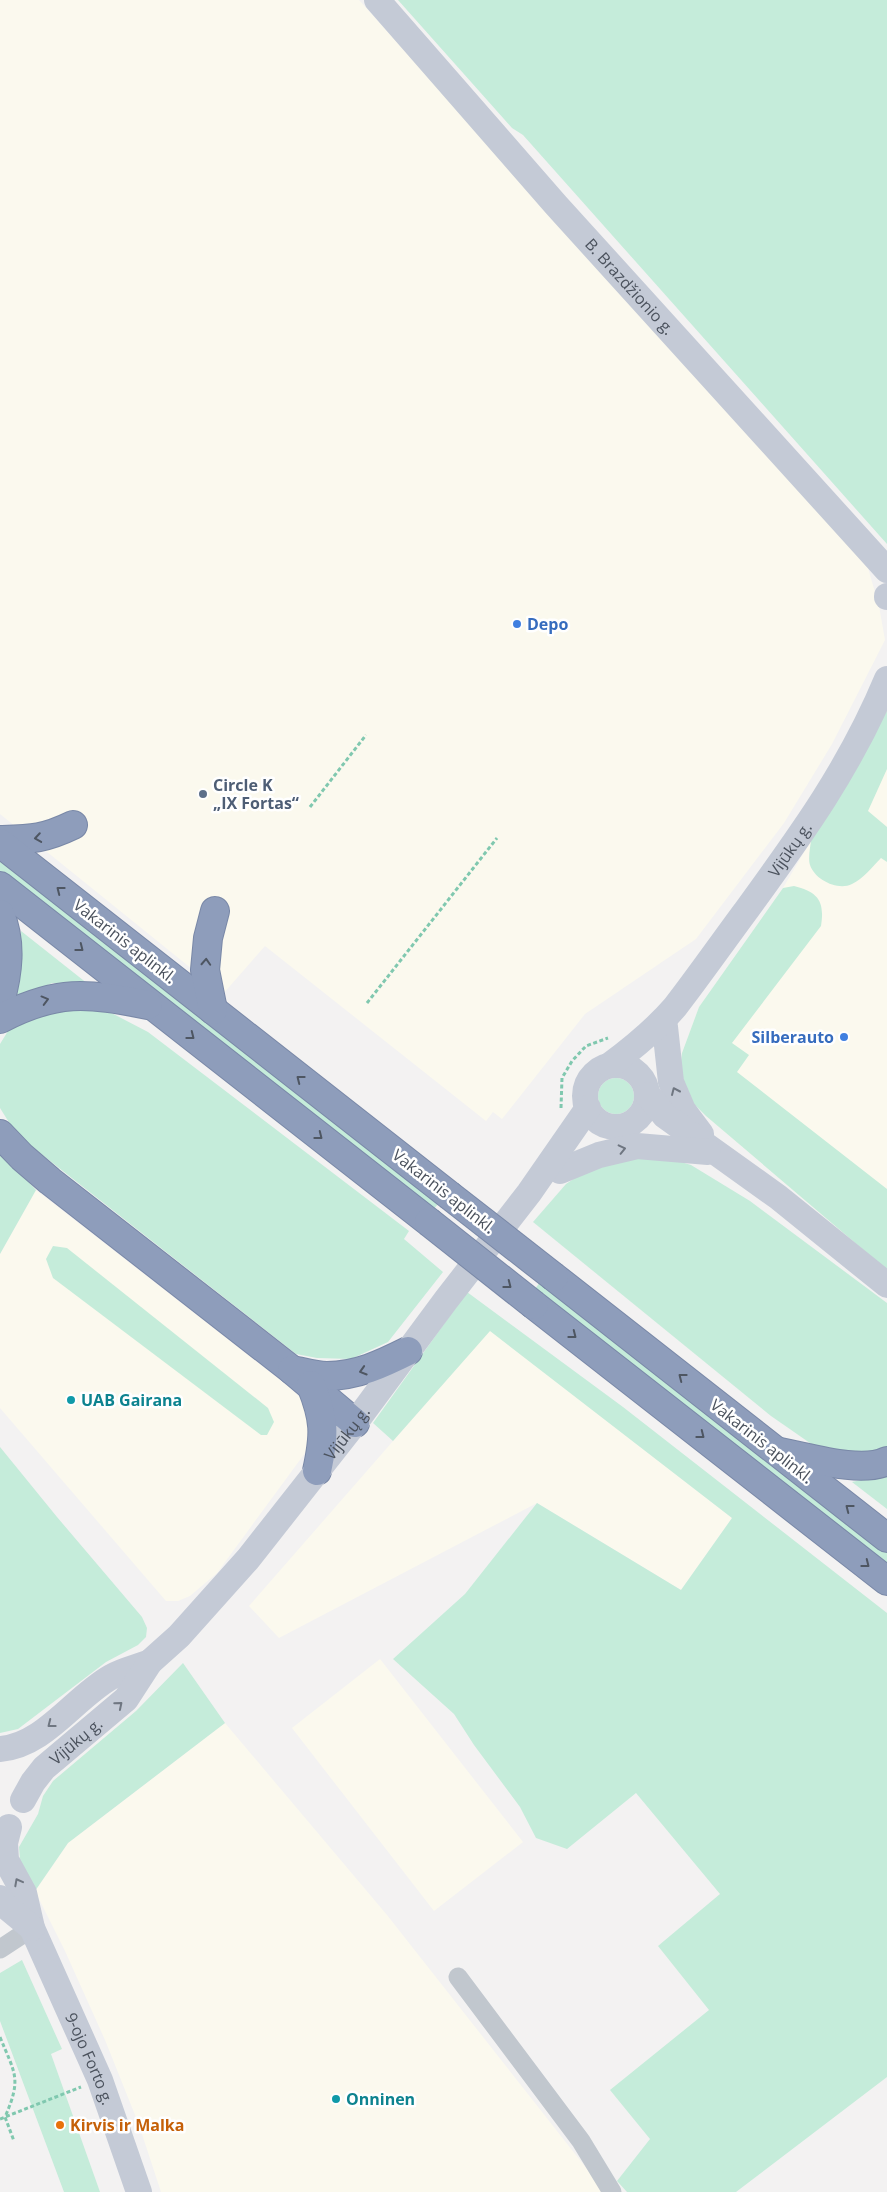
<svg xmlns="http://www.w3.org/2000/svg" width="887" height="2192" font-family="'Open Sans',sans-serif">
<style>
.commercial{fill:#fbf9ee}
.green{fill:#c5ecda}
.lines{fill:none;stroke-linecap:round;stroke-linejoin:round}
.highway-casing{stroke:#7988a7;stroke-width:30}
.path{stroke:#80c8af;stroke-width:3;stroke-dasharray:4 2.5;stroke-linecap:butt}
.street{stroke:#c1c7ce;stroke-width:19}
.secondary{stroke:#c4cad6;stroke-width:26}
.highway{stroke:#8e9dbb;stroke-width:28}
.highway-bridge-casing{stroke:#7988a7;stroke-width:30;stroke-linecap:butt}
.highway-bridge{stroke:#8e9dbb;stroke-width:28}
.oneway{stroke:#4e5662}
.oneway2{stroke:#6f7681}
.shop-dot{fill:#3f7fe0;stroke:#fff;stroke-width:2}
.service-dot{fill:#5c6f8a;stroke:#fff;stroke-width:2}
.culture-dot{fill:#0f9aa8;stroke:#fff;stroke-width:2}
.food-dot{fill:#e8710a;stroke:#fff;stroke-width:2}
.labels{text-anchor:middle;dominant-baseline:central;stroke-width:5;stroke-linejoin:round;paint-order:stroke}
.street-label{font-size:16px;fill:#4b525d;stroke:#fff}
.shop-label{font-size:16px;font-weight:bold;fill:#366cbe;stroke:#fff;text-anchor:start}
.service-label{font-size:16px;font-weight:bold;fill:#4e5e75;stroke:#fff;text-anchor:start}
.culture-label{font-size:16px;font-weight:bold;fill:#0d838f;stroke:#fff;text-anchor:start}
.food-label{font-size:16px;font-weight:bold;fill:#c56008;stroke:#fff;text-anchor:start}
</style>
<rect width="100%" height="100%" fill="#f3f2f2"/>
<g class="commercial">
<polygon points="0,0 359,0 868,568 879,606 885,640 832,744 784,823 696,939 585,1014 502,1119 493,1112 486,1121 265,946 223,994 0,814"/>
<polygon points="887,711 887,1270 706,1116 682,1053 699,1007 783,888"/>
<polygon points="36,1190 289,1387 304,1401 313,1416 308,1449 217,1573 190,1596 178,1601 166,1601 0,1408 0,1254"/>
<polygon points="490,1330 732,1518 681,1590 537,1503 279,1638 249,1606"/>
<polygon points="380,1659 523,1842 434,1911 292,1728"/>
<polygon points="225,1723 387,1915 605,2192 161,2192 139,2125 105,2040 65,1951 35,1891 68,1843"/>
</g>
<g class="green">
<polygon points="398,0 887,0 887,544 523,135 512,128"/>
<path d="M887 711V769L868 811 887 827V862L881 858C873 866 863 879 852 884 838 891 815 880 810 865 808 859 810 848 811 841Z"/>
<polygon points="0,859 439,1203 432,1211 0,872"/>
<path d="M794 886C818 892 825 901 821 926L732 1043 749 1055 737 1072 887 1189V1270L706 1116 688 1098 679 1077 682 1053 699 1007 783 888Z"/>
<polygon points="21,931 88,984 52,983 19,1000 15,994 21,961"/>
<polygon points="100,1007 148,1032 409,1231 404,1239 443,1272 388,1342 351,1359 317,1358 296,1354 31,1146 10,1124 0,1108 0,1044 8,1031 27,1013"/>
<circle cx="616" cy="1096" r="18"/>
<polygon points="0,1151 36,1190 0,1254"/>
<polygon points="658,1155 691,1165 750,1201 887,1303 887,1450 868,1455 820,1450 771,1416 533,1222 566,1184 593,1166"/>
<polygon points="53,1246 67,1248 268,1408 274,1422 267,1435 261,1435 53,1278 46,1259"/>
<polygon points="540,1282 887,1553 887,1563 535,1289"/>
<polygon points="467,1292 623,1407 887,1613 887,2077 736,2192 627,2192 617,2181 650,2139 610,2090 709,2010 658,1946 720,1894 636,1793 567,1849 536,1838 520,1807 474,1745 454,1714 393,1659 465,1594 537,1503 681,1590 732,1518 490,1331 393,1441 373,1423"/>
<polygon points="0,1447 57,1517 142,1617 147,1628 146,1637 138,1645 106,1662 18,1729 0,1733"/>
<polygon points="887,1474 887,1509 852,1482"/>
<polygon points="183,1663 225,1723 68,1843 35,1891 20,1860 19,1847 38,1814 43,1796 53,1781 136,1711"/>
<polygon points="22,1960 62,2049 51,2054 100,2192 64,2192 0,2021 0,1973"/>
</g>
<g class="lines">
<g class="highway-casing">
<g id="highway">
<path d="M0 840C32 839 44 839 73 825"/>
<polyline points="0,843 449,1195"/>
<polyline points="0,886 429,1222"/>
<path d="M0 914C12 943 8 973 0 1002"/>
<polyline points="213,1010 205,970 208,938 215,911"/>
<path d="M0 1019C57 989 87 993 148 1005"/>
<polyline points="0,1134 22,1157 50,1181 292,1370 355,1423"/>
<polyline points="554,1277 887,1538"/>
<polyline points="534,1305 887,1581"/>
<path d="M292 1370C303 1372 315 1376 327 1376 357 1376 382 1364 408 1351"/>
<path d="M311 1385C325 1420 325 1434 317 1471"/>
<path d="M780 1452C808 1457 861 1474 887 1461"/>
</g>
</g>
<g class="path">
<polyline points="310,807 366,735"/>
<polyline points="367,1003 497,838"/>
<polyline points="561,1108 562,1078 572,1061 586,1046 608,1038"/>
<path d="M0 2037C15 2074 22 2078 5 2117L14 2141"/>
<polyline points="0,2119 81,2087"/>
</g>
<g class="street">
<polyline points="0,1949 32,1928"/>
<polyline points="458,1977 581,2141 612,2192"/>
</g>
<g class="secondary">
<path id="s1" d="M377 0 556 205 887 570"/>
<polyline points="887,596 887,597"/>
<polyline points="665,1027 671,1082 683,1110 701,1134"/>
<circle cx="616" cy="1096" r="31"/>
<path id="s2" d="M610 1065C633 1048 656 1029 675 1007 699 976 722 943 745 912 801 835 850 768 887 679"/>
<polyline points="648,1095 665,1116 778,1197 887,1285"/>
<polyline points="560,1171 599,1155 637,1146 708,1152"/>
<path d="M0 1749C44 1746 74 1698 111 1677 123 1670 138 1667 150 1662"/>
<path id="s3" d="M23 1800 33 1782 44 1768 126 1699 150 1662 179 1636 248 1559 355 1423 446 1300 529 1193 588 1108"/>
<path id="s4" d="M9 1827 5 1843 6 1860 24 1893 32 1928 100 2080 139 2192"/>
<polyline points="0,1898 3,1904 32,1928"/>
</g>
<use href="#highway" class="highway"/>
<g class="highway-bridge-casing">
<g id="highway-bridge">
<polyline points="449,1195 554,1277"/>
<polyline points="429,1222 534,1305"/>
</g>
</g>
<use href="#highway-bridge" class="highway-bridge"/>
</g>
<defs><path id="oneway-chevron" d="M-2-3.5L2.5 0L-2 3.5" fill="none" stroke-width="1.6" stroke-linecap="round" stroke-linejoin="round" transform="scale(1.25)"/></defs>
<g class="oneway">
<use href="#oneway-chevron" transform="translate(38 838) rotate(171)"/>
<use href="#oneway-chevron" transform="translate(60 890) rotate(-142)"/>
<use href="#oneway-chevron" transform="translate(80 948) rotate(38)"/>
<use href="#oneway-chevron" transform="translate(206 962) rotate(-87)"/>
<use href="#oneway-chevron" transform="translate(45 1000) rotate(-15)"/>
<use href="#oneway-chevron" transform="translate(191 1036) rotate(38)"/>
<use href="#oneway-chevron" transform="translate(300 1079) rotate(-142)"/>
<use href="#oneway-chevron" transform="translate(319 1136) rotate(38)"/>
<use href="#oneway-chevron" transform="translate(508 1285) rotate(38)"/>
<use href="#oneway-chevron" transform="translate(573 1335) rotate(38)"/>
<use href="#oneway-chevron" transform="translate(363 1371) rotate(163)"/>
<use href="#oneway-chevron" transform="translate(682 1377) rotate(-142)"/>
<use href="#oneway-chevron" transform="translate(701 1435) rotate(38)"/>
<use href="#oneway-chevron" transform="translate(849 1508) rotate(-142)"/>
<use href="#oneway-chevron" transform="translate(866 1564) rotate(38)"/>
</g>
<g class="oneway2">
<use href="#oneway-chevron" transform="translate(675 1091) rotate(-114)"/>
<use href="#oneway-chevron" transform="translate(622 1149) rotate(-13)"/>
<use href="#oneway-chevron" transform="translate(119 1705) rotate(-40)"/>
<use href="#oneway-chevron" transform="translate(51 1724) rotate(142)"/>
<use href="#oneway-chevron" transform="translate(18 1882) rotate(-118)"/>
</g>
<g class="shop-dot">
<circle cx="517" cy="624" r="5"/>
<circle cx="844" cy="1037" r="5"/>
</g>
<circle class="service-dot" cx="203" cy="794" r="5"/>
<g class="culture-dot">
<circle cx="71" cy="1400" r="5"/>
<circle cx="336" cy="2099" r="5"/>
</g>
<circle class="food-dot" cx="60" cy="2125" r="5"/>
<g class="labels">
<g class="street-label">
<text stroke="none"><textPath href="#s1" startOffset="382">B. Brazdžionio g.</textPath></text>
<text stroke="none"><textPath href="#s2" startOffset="282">Vijūkų g.</textPath></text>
<text transform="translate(125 941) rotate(38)">Vakarinis aplinkl.</text>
<text transform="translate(444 1191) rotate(38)">Vakarinis aplinkl.</text>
<text stroke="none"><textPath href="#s3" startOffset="492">Vijūkų g.</textPath></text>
<text transform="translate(762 1441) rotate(38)">Vakarinis aplinkl.</text>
<text stroke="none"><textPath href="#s3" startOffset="80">Vijūkų g.</textPath></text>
<text stroke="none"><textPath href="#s4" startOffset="250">9-ojo Forto g.</textPath></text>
</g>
<g class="shop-label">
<text x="527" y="624">Depo</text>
<text x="834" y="1037" text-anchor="end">Silberauto</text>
</g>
<g class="service-label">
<text x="213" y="785">Circle K<tspan x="213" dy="18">„IX Fortas“</tspan></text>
</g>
<g class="culture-label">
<text x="81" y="1400">UAB Gairana</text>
<text x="346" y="2099">Onninen</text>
</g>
<g class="food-label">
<text x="70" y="2125">Kirvis ir Malka</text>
</g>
</g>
</svg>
